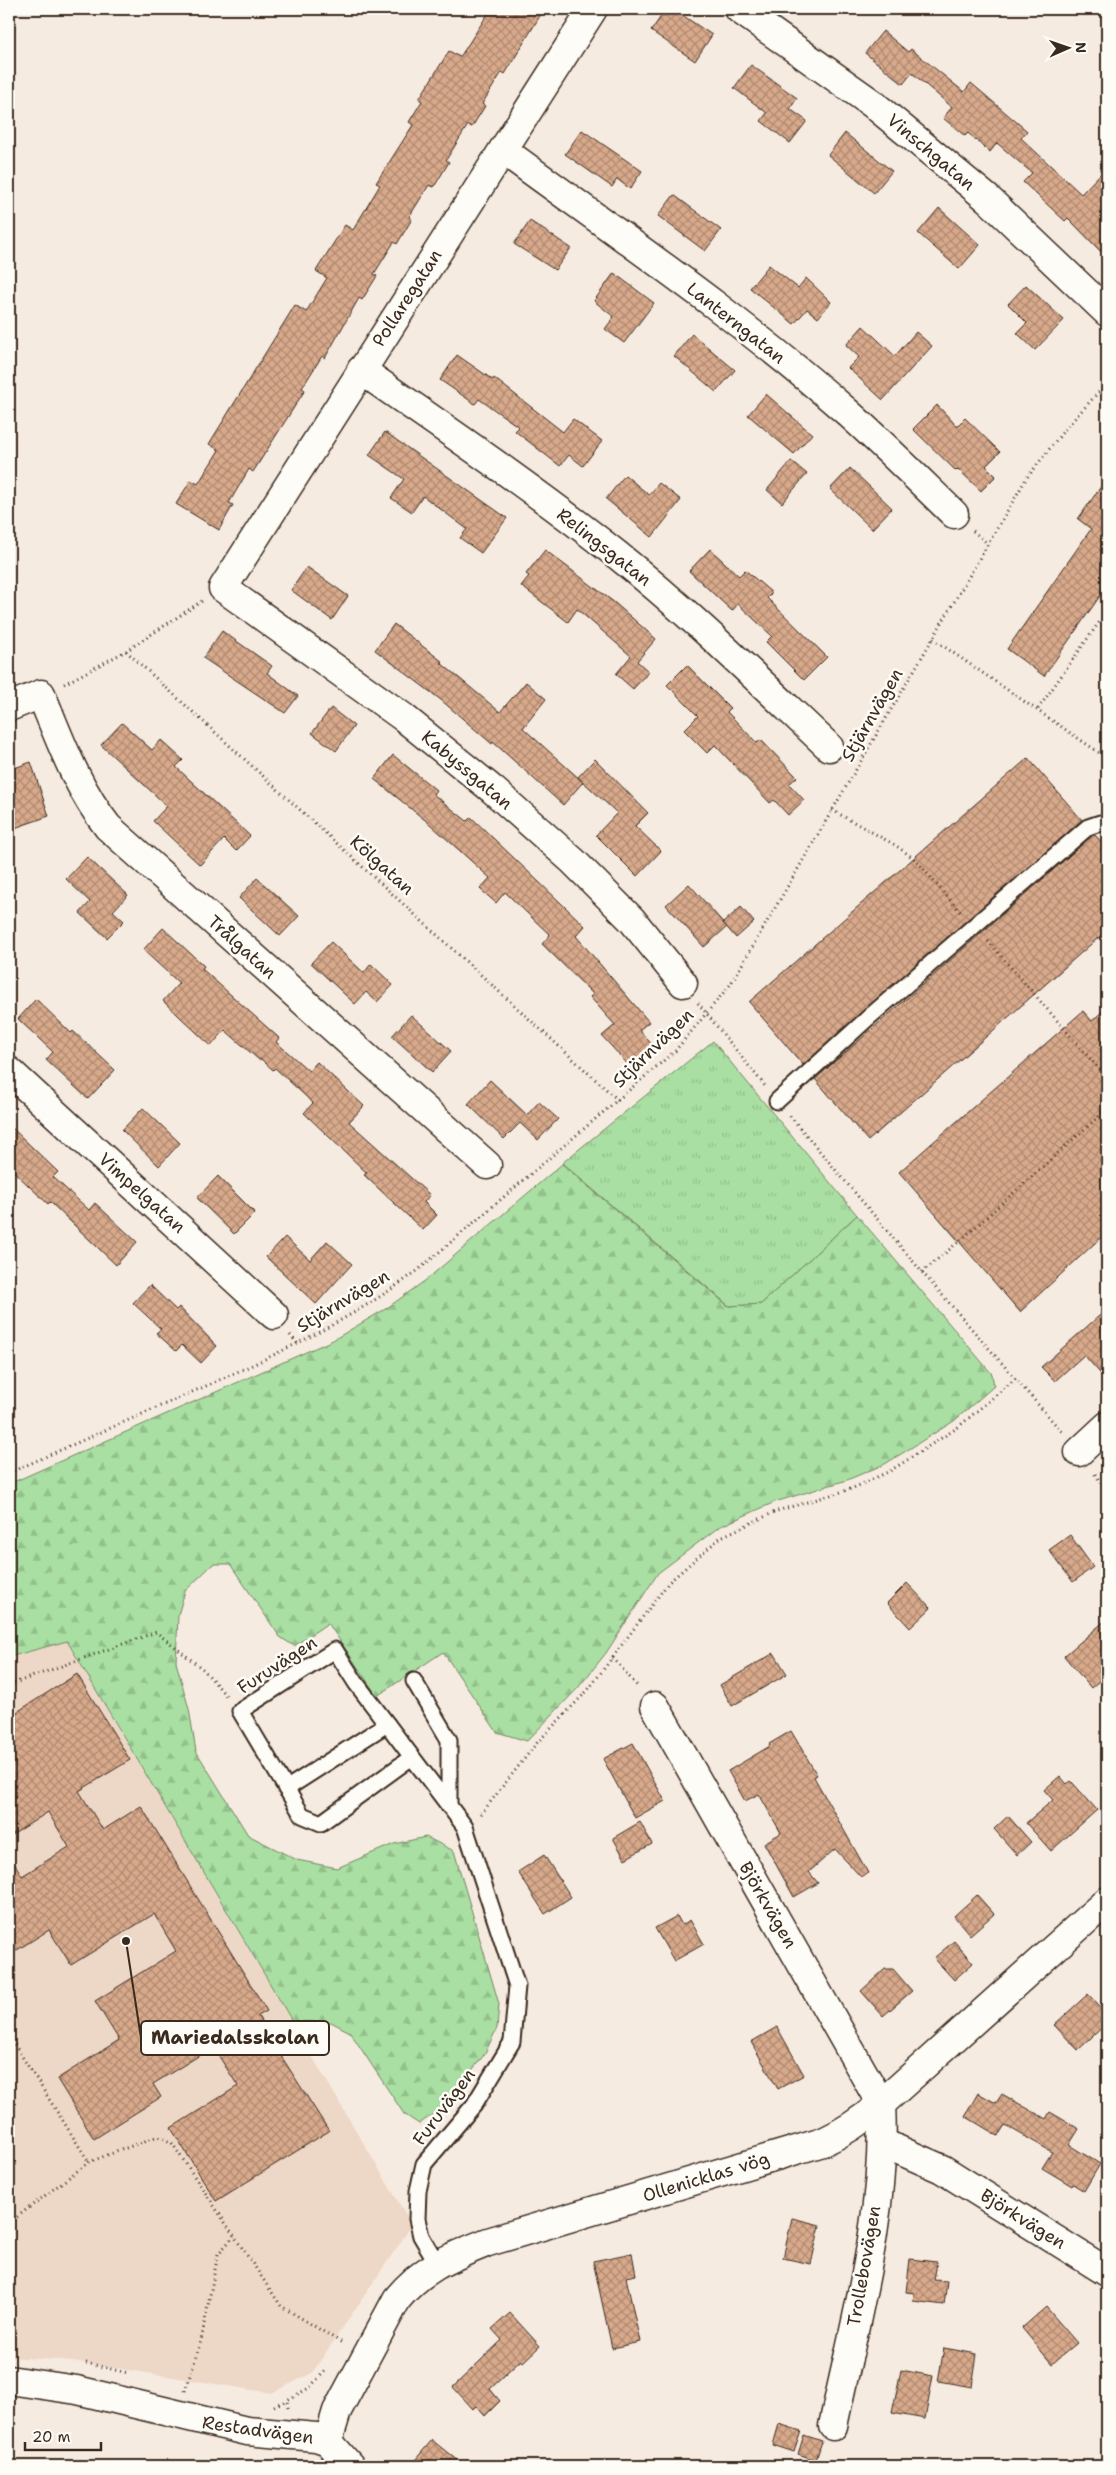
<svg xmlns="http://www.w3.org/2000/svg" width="1116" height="2475" font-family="'Shantell Sans',sans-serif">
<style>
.built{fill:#edd7c7}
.forest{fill:url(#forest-firs);stroke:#728460}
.park{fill:url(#park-tufts);stroke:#728460}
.building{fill:url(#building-cross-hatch);stroke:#3b2a1e}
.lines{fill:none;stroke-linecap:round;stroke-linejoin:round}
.lane-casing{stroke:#3b2a1e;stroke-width:19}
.street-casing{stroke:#3b2a1e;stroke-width:31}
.secondary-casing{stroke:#3b2a1e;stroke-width:31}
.path{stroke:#3b2a1e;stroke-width:3;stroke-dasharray:1 4;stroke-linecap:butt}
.lane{stroke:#fdfcf7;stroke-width:15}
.street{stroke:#fdfcf7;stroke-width:28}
.secondary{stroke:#fdfcf7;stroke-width:28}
.labels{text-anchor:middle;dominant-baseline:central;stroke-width:5;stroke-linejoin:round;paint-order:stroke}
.street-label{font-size:18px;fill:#3b2a1e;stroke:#fdfcf7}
.leader{fill:none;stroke:#3b2a1e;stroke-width:2}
.callout-dot{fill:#3b2a1e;stroke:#fdfcf7;stroke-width:2}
.callout{fill:#fdfcf7;stroke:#3b2a1e;stroke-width:2}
.callout-label{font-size:19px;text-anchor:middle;font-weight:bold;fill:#3b2a1e}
</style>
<defs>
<pattern id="forest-firs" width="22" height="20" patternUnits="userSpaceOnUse" patternTransform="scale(1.25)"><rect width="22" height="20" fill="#a9dfa2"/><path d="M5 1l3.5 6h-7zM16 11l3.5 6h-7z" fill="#92c08b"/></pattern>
<pattern id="park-tufts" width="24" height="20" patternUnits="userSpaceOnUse" patternTransform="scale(1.25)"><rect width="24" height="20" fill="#a9dfa2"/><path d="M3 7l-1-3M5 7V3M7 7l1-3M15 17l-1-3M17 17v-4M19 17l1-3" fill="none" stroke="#92c08b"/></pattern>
<pattern id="building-cross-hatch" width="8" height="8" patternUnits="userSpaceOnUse" patternTransform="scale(1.25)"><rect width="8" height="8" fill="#d8a98b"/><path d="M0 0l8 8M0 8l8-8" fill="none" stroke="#b08a71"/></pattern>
</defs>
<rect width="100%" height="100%" fill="#f6ebe1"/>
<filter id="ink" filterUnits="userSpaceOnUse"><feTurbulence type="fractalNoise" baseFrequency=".02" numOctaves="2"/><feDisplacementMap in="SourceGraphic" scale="10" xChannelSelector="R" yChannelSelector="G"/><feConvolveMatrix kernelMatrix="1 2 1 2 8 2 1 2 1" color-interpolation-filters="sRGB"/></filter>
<g filter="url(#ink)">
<polygon class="built" points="66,1641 412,2225 312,2373 272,2393 73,2361 9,2357 9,1658"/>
<polygon class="forest" points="562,1164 728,1306 761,1304 857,1215 992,1374 994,1386 954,1421 885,1464 847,1480 775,1502 719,1527 658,1573 606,1653 578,1688 527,1741 497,1732 443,1652 377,1696 328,1623 294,1646 280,1637 230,1564 213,1564 185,1591 178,1615 176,1662 189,1709 196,1751 248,1835 297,1860 337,1868 394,1844 426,1837 454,1851 499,2004 497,2028 484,2055 443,2107 419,2124 404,2114 350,2032 331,2022 292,2021 67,1641 9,1657 9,1484 333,1340 387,1308 426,1280"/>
<polygon class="park" points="713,1041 857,1215 761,1304 729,1306 562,1163"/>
<g class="building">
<polygon points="491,9 544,9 505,74 502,72 482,104 485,106 472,127 468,125 446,160 449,162 434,187 429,185 409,217 412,219 397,244 394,242 374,274 377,276 362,300 359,298 325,358 322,356 302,388 305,390 253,472 249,469 229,503 233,505 219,530 176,504 191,480 198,484 219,450 209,444 295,305 306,312 327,278 316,271 345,225 353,230 380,185 376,183 413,125 409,122 422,101 419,99 449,51 460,57"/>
<polygon points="666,9 673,9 712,35 695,61 651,31"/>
<polygon points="883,31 908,52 911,49 964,92 971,83 1027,131 1021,138 1081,194 1107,167 1107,258 1068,218 1065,221 1023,182 1032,173 997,143 990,152 968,133 965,136 943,118 952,107 912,73 903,84 865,53"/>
<polygon points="751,65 797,98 790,109 807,121 790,143 761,121 767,113 734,88"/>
<polygon points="582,130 642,171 630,189 617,179 612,187 565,154"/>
<polygon points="845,133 892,171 874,193 828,155"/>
<polygon points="674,195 721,230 705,251 658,216"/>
<polygon points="939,208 980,245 959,269 918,233"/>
<polygon points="530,221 571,248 555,270 514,244"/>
<polygon points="769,265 798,288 806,278 831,302 818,318 807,309 794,324 750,288"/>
<polygon points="614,273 654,303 624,343 605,329 614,317 594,301"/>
<polygon points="1026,285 1064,320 1035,350 1017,333 1027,323 1008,304"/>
<polygon points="863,326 895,356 916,332 932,346 883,400 848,368 859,357 846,345"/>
<polygon points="692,334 735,370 716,392 674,356"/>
<polygon points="457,355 493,380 494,378 563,432 573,419 602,441 583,466 569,455 560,466 515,431 519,427 479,399 475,404 440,380"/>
<polygon points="766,394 812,434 794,454 748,415"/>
<polygon points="937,405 957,426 965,418 1000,452 986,466 996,476 981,491 958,469 956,471 913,429"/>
<polygon points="385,432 507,518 481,553 460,538 467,529 423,496 412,512 391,498 404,479 369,455"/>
<polygon points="791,461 807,474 782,503 767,490"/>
<polygon points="850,468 892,508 872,529 830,489"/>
<polygon points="625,475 649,495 659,483 681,500 652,537 606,499"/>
<polygon points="1107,478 1107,586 1044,676 1007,649 1091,529 1078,519"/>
<polygon points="710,549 739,576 745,570 772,593 767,598 827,657 804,680 766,642 772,636 738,604 732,611 689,571"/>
<polygon points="545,550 615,603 656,639 637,661 649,672 633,689 616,674 631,656 577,609 568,622 521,586 529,576 526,574"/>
<polygon points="307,567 348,596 332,620 291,590"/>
<polygon points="394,624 443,662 441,663 500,712 526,682 546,699 523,728 583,782 563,805 493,742 492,744 441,700 375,650"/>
<polygon points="222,631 272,666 267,673 298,696 285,713 203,658"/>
<polygon points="687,665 730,708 727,712 757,743 761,740 797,777 789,784 804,800 788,815 774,800 770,803 715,745 707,753 684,730 698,716 667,685"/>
<polygon points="331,708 354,726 336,751 312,733"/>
<polygon points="122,723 152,750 161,740 183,760 176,767 250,836 236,851 224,839 200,865 153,821 167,806 101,745"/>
<polygon points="393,755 436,790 433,794 467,821 471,817 585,926 576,936 649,1022 639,1030 655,1048 632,1069 602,1036 615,1025 590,997 593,994 542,944 550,935 505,892 496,903 480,889 490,878 430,824 374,779"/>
<polygon points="1028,758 1082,820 803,1065 749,1002"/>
<polygon points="595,759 648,813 635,826 661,851 637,876 596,835 617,813 578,777"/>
<polygon points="31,762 49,816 9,830 9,770"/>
<polygon points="1093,835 1095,835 1107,848 1107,930 868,1141 815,1079"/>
<polygon points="87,857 128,895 113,911 124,921 107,938 80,913 90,902 66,879"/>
<polygon points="257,878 299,916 280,936 239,898"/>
<polygon points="689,884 727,927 704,947 666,905"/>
<polygon points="741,907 754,922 736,938 723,923"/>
<polygon points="163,928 204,966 202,969 279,1038 276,1042 309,1071 317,1062 364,1106 349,1122 430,1195 424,1202 437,1215 423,1230 364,1175 367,1173 304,1113 313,1103 275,1068 273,1070 261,1059 259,1060 225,1030 211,1046 163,1001 179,983 143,950"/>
<polygon points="331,942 364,973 371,964 393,985 377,1002 366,992 355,1004 311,963"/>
<polygon points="36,999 71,1033 73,1031 115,1070 88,1099 46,1060 53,1052 18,1019"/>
<polygon points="1107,1007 1107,1232 1020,1312 899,1172 1083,1011 1092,1021"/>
<polygon points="411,1015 451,1051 432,1072 392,1036"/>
<polygon points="490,1080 527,1115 539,1102 558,1119 538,1140 520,1123 504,1139 468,1104"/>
<polygon points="143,1108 180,1143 159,1166 122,1130"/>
<polygon points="9,1125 58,1172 53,1177 89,1210 95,1203 137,1242 116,1265 50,1202 48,1204 9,1167"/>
<polygon points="218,1176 255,1213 234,1234 197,1198"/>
<polygon points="285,1237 310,1260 327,1241 352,1264 316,1304 266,1257"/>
<polygon points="150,1285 176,1310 179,1307 217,1346 201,1363 182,1345 176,1351 156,1333 161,1329 133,1303"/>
<polygon points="1107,1309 1107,1381 1084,1355 1055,1381 1041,1367"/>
<polygon points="1070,1535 1093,1567 1073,1582 1049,1550"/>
<polygon points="907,1583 931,1608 910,1628 887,1603"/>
<polygon points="1107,1619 1107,1674 1091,1688 1064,1656"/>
<polygon points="774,1653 787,1674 732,1706 720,1685"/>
<polygon points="77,1674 130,1760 79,1791 103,1830 141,1806 267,2011 258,2016 283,2059 329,2131 216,2201 171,2128 238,2086 213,2047 153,2084 161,2097 94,2139 57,2079 119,2040 95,2001 176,1951 154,1914 71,1965 49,1930 9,1955 9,1854 22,1876 69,1847 48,1812 9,1837 9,1717"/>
<polygon points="791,1731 817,1775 814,1777 868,1873 861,1877 835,1849 809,1872 818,1883 794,1897 764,1843 781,1833 759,1794 745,1801 728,1771 770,1746 769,1744"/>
<polygon points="633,1743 665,1801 635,1818 603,1759"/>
<polygon points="1060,1776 1067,1784 1071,1781 1097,1810 1051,1851 1026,1823 1053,1800 1044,1790"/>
<polygon points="1008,1816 1031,1842 1017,1855 994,1829"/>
<polygon points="640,1822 652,1844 625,1859 613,1838"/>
<polygon points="544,1855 571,1897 545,1914 518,1872"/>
<polygon points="977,1895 994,1914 970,1935 954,1916"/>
<polygon points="677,1916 682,1925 690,1920 704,1944 674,1961 655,1928"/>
<polygon points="954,1941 973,1963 954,1980 934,1958"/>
<polygon points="885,1969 893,1969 912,1991 883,2016 861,1991"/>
<polygon points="1088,1994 1107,2015 1107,2023 1078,2050 1054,2025"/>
<polygon points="777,2027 804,2075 778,2089 751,2042"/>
<polygon points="978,2093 996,2103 1002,2094 1046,2119 1050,2112 1079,2129 1069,2145 1100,2164 1084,2191 1073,2184 1072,2186 1042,2168 1052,2152 1005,2125 998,2136 965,2116"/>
<polygon points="792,2218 820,2225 811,2264 783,2258"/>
<polygon points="632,2253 636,2275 626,2277 640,2342 612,2348 593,2261"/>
<polygon points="910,2259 937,2262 934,2280 947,2281 944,2305 913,2301 914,2293 906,2292"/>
<polygon points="1046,2307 1077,2343 1052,2364 1022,2328"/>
<polygon points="510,2313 540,2346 523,2362 521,2360 490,2389 500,2401 485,2416 476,2406 473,2409 453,2387 502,2340 492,2329"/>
<polygon points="944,2348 977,2354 972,2387 938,2381"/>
<polygon points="901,2370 933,2376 925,2419 892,2413"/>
<polygon points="779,2424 801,2431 794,2452 773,2445"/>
<polygon points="804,2435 822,2441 816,2460 798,2454"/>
<polygon points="432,2440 464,2466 410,2466"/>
</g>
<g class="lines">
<g class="lane-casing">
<g id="lane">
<polyline points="777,1101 868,1018 1088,827 1100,823 1107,824"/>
<polyline points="414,1681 449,1740 449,1806"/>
<polyline points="412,1757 321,1823 302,1815 240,1711 335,1650 356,1683 465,1827 517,1986 512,2042 474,2105 424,2164 418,2191 417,2219 421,2236 437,2263"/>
<polyline points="286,1789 387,1724"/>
</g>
</g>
<g class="street-casing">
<g id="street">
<polyline points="593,9 223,588 403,717 493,790 573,861 632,920 683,983"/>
<polyline points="739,9 873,104 988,199 1107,312"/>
<path d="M503 150C619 235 739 317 847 412 884 445 919 480 954 514"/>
<path d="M361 370C447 430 534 489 616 554 691 614 759 681 829 747"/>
<path d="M9 707 41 694C60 740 77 788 108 827L487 1165"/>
<polyline points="9,1071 274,1315"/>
<polyline points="1079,1452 1107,1426"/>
<path d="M655 1706 881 2104C887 2211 855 2321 833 2426"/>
<polyline points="883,2143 942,2169 1107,2272"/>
<path d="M328 2441 337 2411 397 2299C423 2267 451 2257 488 2242L823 2142C845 2132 862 2120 881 2104L1107 1901"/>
</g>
</g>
<g class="secondary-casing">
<polyline id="secondary" points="9,2380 77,2390 247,2431 316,2437 328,2441 350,2466"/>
</g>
<g class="path">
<polyline points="973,531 988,544"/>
<polyline points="933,639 1107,758"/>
<polyline points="126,651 619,1101"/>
<polyline points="64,684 126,651 202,601"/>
<polyline points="1038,709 1107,611"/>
<polyline points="832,810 895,845 916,860 961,913"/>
<polyline points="988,941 1107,1078"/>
<polyline points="698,1003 765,1086"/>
<polyline points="790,1116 922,1272 1063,1433"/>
<polyline points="922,1272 961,1240 1107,1109"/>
<polyline points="290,1335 298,1344"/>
<path d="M9 1473C69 1446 129 1420 190 1393 269 1358 347 1323 417 1271L675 1051 730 985 1026 479 1065 429 1107 383"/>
<polyline points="1095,1474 1107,1491"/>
<polyline points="613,1658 639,1688"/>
<polyline points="9,1685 156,1632 204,1670 228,1698"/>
<polyline points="481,1814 536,1744 588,1690 669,1582 721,1537 777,1511 851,1489 890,1471 957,1428 1016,1378"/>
<polyline points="9,2036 89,2162"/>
<polyline points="9,2223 89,2162 158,2136 172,2143 281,2306 344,2344"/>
<polyline points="86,2363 128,2373"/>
<polyline points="185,2391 201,2341 218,2254 234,2236"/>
<polyline points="274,2406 287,2400"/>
<polyline points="288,2408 287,2400 309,2388 327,2369"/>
</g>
<use href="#lane" class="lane"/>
<use href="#street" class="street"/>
<use href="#secondary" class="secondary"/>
</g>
</g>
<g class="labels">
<g class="street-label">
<text transform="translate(931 152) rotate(40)">Vinschgatan</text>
<text transform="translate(407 298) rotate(-57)">Pollaregatan</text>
<text transform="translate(736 323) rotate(38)">Lanterngatan</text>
<text transform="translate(604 547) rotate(38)">Relingsgatan</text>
<text transform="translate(872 715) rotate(-60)">Stjärnvägen</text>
<text transform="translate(467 770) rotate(40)">Kabyssgatan</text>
<text transform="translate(382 865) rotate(42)">Kölgatan</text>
<text transform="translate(242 947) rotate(42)">Trålgatan</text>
<text transform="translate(653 1048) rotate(-44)">Stjärnvägen</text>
<text transform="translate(142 1193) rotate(42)">Vimpelgatan</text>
<text transform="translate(343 1301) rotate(-31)">Stjärnvägen</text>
<text transform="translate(277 1665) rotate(-33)">Furuvägen</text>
<text transform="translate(768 1905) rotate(60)">Björkvägen</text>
<text transform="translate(444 2107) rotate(-53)">Furuvägen</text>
<text transform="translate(706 2177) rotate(-17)">Ollenicklas vög</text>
<text transform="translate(1023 2219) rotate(32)">Björkvägen</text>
<text transform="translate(864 2266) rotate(-80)">Trollebovägen</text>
<text transform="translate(258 2430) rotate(8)">Restadvägen</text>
</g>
</g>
<path class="leader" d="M126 1941L141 2038"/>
<circle class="callout-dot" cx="126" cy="1941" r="5"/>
<rect class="callout" x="141" y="2021" width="188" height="34" rx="5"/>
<g class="callout-label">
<text x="235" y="2044">Mariedalsskolan</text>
</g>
<rect width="1116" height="2475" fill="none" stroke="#fdfcf7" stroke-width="30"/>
<rect x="15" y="15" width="1086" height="2445" fill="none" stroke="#3b2a1e" stroke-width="2" filter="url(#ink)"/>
<g transform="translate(1068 48) rotate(88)" stroke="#fdfcf7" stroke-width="4" paint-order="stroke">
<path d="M0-4L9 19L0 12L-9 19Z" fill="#3b2a1e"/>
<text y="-8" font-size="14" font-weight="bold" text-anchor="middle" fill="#3b2a1e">N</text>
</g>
<path d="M25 2442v8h76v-8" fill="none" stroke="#3b2a1e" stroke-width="2.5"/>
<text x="32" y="2442" font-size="15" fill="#3b2a1e" stroke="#fdfcf7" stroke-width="4" paint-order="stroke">20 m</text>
</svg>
